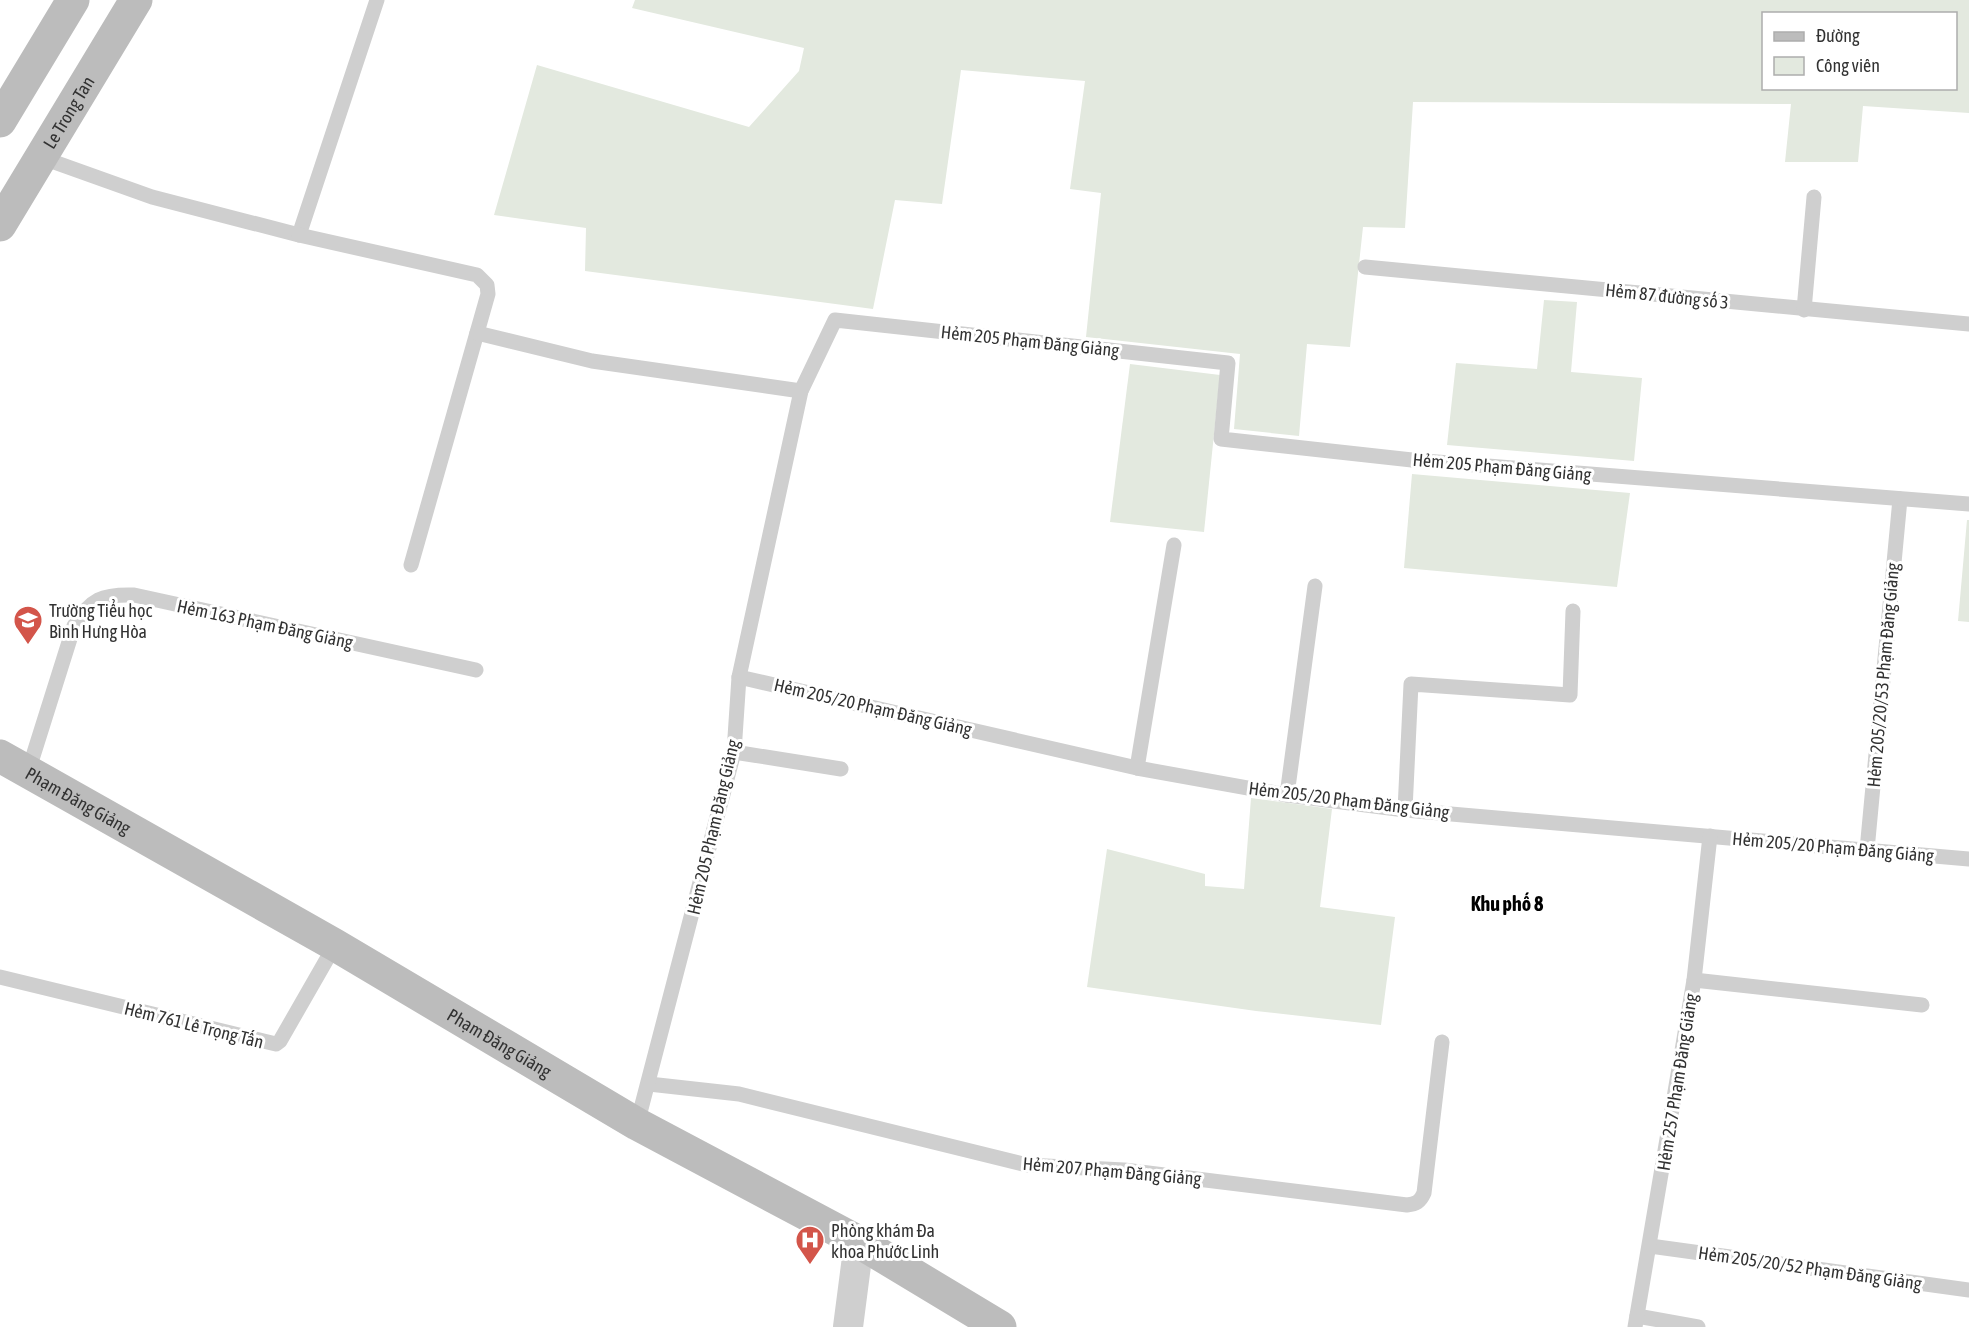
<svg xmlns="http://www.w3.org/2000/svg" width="1969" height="1327" font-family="'Asap Condensed',sans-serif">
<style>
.green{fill:#e3e9df;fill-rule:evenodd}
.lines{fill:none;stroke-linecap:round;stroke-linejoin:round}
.lane{stroke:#cfcfcf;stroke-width:15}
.street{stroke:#cfcfcf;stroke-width:30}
.secondary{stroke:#bcbcbc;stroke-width:33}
.labels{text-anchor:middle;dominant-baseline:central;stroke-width:6;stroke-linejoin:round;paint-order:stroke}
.street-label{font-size:18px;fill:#323232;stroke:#fff}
.poi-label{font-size:18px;fill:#323232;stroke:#fff;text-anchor:start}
.neighbourhood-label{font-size:20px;font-weight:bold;fill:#000;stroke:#fff}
</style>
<rect width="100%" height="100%" fill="#fff"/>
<g class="green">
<path d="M635 0H1969V113L1863 106 1858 162H1785L1791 104 1413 102 1405 228 1363 227 1350 347 1307 344 1299 436 1234 429 1240 354 1086 337 1101 193 1070 189 1085 81 961 70 942 204 895 200 873 309 585 271 586 228 494 215 537 65 749 127 799 71 804 48 632 8ZM1764 14H1956V88H1764Z"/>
<polygon points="1544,300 1577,302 1571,372 1642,378 1634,461 1447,445 1456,363 1537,369"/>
<polygon points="1130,364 1220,375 1204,532 1110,522"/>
<polygon points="1412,474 1630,493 1617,587 1404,568"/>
<polygon points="1967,520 1969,520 1969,622 1958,621"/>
<polygon points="1251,798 1332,809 1320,907 1395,917 1381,1025 1256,1011 1087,987 1107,849 1205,874 1205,886 1244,889"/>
</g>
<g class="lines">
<g class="lane">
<polyline points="40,157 152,197 299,235 377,0"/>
<polyline points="299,235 477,275 487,285 488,294 411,565"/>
<polyline points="1365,267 1969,324"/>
<polyline points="1804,310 1814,197"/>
<polyline points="477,333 592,361 801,391"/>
<polyline points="739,677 1137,768 1287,795 1405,810 1969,859"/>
<polyline points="734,752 841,769"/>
<polyline points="1137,768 1174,545"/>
<path d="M28 772 74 626C91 599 102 594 134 595L476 670"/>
<polyline points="1287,795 1315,586"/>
<polyline points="1405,810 1411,684 1570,695 1573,611"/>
<polyline points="1867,850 1900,499"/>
<polyline points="0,977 276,1044 280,1041 335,945"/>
<polyline points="1694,980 1922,1005"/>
<path d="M649 1084 739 1094 1027 1165 1124 1170 1407 1205C1416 1204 1420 1202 1424 1193L1442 1042"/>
<polyline points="637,1124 734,752 739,677 801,391 835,320 1228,363 1221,439 1412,460 1969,504"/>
<polyline points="1650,1246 1969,1290"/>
<polyline points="1637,1316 1698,1327"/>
<polyline points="1635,1327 1694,980 1710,836"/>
</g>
<polyline class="street" points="848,1327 859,1242"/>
<g class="secondary">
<polyline points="0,121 73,0"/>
<path id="s1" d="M0 225 136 0"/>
<path id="s2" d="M0 756 335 945 637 1124 859 1242 1000 1327"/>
</g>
</g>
<defs>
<g id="school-pin" transform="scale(1.5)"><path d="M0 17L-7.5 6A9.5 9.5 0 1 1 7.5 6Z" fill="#d3554a" stroke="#fff"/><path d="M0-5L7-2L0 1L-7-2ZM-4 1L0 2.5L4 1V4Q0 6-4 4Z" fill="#fff"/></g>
<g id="hospital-pin" transform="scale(1.5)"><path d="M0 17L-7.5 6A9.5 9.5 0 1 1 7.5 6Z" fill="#d3554a" stroke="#fff"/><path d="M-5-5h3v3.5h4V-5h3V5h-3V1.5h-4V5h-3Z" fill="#fff"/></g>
</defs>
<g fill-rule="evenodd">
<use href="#school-pin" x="28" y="620"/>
<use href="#hospital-pin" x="810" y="1240"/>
</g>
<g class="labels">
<g class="street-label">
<text stroke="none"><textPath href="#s1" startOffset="132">Le Trong Tan</textPath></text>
<text transform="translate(1667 296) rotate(6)">Hẻm 87 đường số 3</text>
<text transform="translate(1030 341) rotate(6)">Hẻm 205 Phạm Đăng Giảng</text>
<text transform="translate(1502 467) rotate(5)">Hẻm 205 Phạm Đăng Giảng</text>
<text transform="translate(265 624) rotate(12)">Hẻm 163 Phạm Đăng Giảng</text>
<text transform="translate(1883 675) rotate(-85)">Hẻm 205/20/53 Phạm Đăng Giảng</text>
<text transform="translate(873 707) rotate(13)">Hẻm 205/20 Phạm Đăng Giảng</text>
<text stroke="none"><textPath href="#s2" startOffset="90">Phạm Đăng Giảng</textPath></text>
<text transform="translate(1349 800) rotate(7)">Hẻm 205/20 Phạm Đăng Giảng</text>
<text transform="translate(713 827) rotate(-77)">Hẻm 205 Phạm Đăng Giảng</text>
<text transform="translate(1833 847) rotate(5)">Hẻm 205/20 Phạm Đăng Giảng</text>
<text transform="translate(194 1025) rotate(14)">Hẻm 761 Lê Trọng Tấn</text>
<text stroke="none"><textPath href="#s2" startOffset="576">Phạm Đăng Giảng</textPath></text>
<text transform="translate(1677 1082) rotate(-81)">Hẻm 257 Phạm Đăng Giảng</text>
<text transform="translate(1112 1171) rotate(5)">Hẻm 207 Phạm Đăng Giảng</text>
<text transform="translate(1810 1268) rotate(8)">Hẻm 205/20/52 Phạm Đăng Giảng</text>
</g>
<g class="poi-label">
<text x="49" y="610">Trường Tiểu học<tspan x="49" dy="21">Bình Hưng Hòa</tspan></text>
<text x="831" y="1230">Phòng khám Đa<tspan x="831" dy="21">khoa Phước Linh</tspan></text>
</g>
<g class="neighbourhood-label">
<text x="1507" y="903">Khu phố 8</text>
</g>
</g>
<rect x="1762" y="12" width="195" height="78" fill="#ffffff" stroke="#adadad" stroke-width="1.5"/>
<rect x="1774" y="32" width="30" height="9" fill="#bcbcbc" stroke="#adadad" stroke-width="1.5"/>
<text x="1816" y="42" font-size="18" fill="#323232">Đường</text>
<rect x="1774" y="57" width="30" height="18" fill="#e3e9df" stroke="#adadad" stroke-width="1.5"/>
<text x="1816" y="72" font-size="18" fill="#323232">Công viên</text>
</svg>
